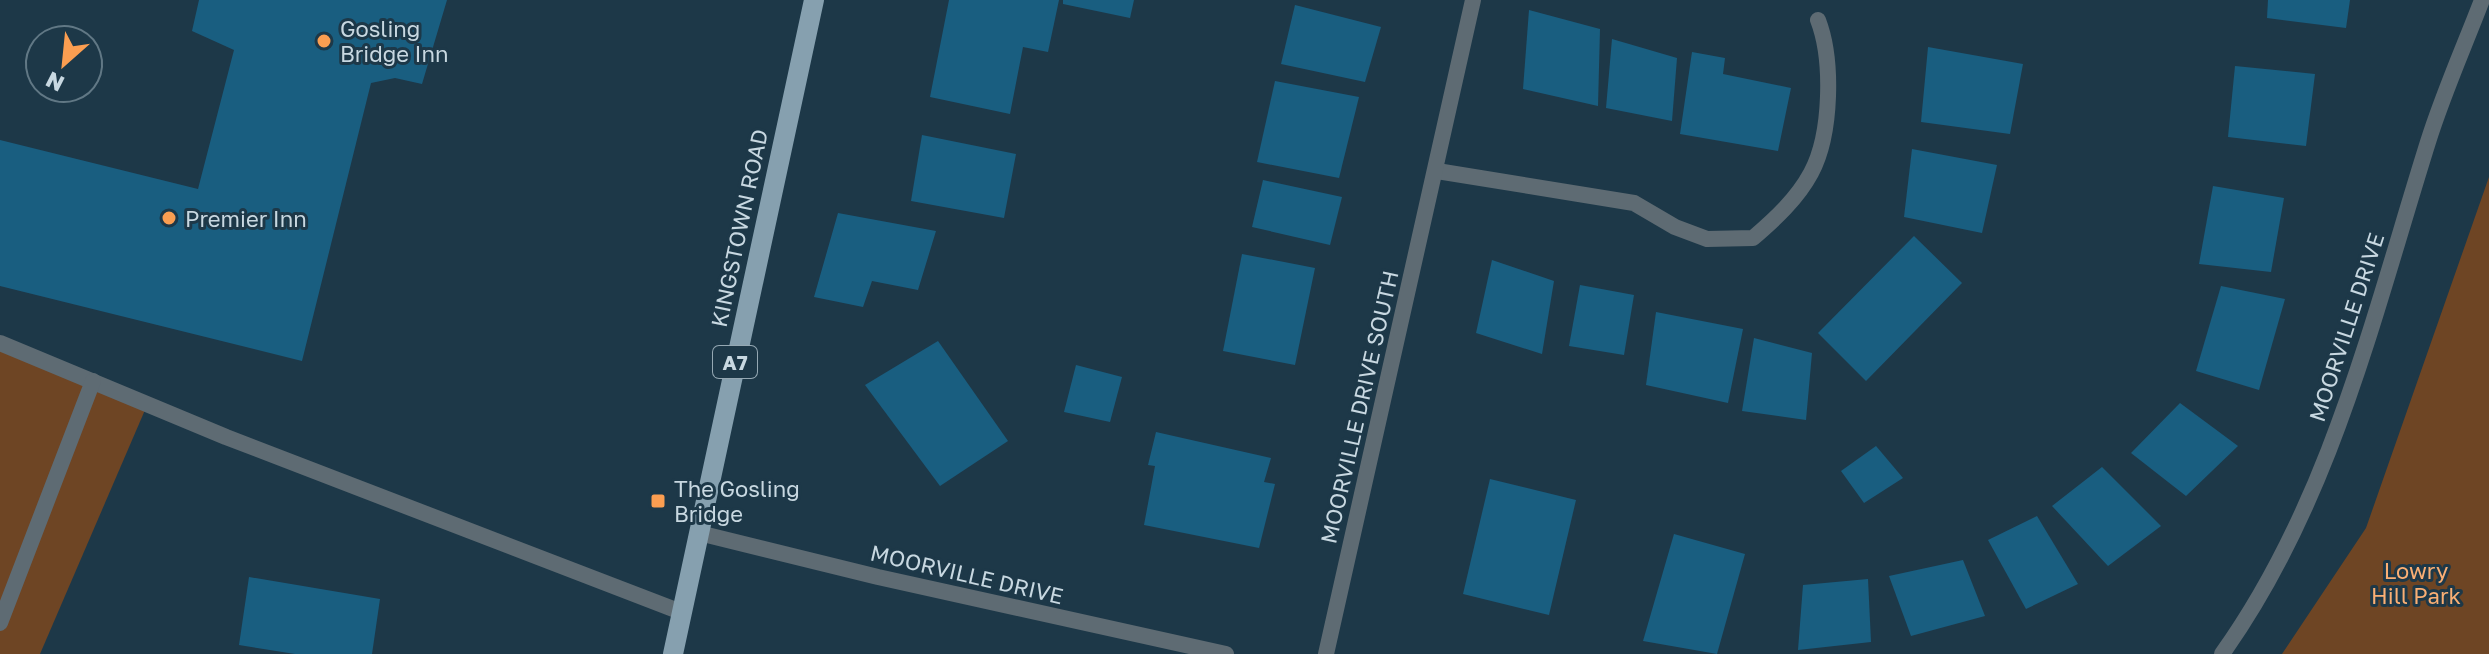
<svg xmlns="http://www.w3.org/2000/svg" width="2489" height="654" font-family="'Golos Text',sans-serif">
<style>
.green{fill:#6e4524}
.building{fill:#195e80}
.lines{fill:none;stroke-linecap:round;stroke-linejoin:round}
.service{stroke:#5e6b73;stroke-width:16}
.minor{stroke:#5e6b73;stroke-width:16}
.primary{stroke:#86a0af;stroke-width:20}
.poi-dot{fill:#fb9e51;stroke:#1d3848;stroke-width:3}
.labels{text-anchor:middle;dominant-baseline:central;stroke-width:6;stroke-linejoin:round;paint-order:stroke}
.shield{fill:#1d3848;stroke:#95a8b3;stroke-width:2}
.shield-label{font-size:20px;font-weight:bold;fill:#c8d8e1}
.poi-label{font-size:22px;fill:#c8d8e1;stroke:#1d3848;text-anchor:start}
.street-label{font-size:22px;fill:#c8d8e1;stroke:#1d3848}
.park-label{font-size:22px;fill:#faaf74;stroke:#1d3848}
</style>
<rect width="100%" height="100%" fill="#1d3848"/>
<g class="green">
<polygon points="2489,177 2489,654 2282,654 2366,528"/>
<polygon points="0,350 145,410 40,654 0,654"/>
</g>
<g class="building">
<polygon points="199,0 447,0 422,84 395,78 371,83 302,361 0,286 0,140 198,189 234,50 192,31"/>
<polygon points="949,0 1059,0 1048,52 1023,47 1010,114 930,97"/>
<polygon points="1063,0 1134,0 1130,18 1063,4"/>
<polygon points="2268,0 2350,0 2346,28 2267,18"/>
<polygon points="1295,5 1381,27 1365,82 1281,64"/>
<polygon points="1529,10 1600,29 1598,106 1523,89"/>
<polygon points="1612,39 1677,58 1672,121 1606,108"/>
<polygon points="1928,47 2023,64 2010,134 1921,122"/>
<polygon points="1692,52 1725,58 1723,74 1791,88 1778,151 1680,134"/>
<polygon points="2235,66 2315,74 2306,146 2228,137"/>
<polygon points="1275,81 1359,97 1339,178 1257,162"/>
<polygon points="922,135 1016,154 1004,218 911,201"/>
<polygon points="1912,149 1997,165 1982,233 1904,217"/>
<polygon points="1263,180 1342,197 1330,245 1252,227"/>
<polygon points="2213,186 2284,198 2271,272 2199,264"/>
<polygon points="838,213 936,231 918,290 872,281 863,307 814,297"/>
<polygon points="1914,236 1962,283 1866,381 1818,333"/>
<polygon points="1242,254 1315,268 1295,365 1223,351"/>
<polygon points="1492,260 1554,281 1542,354 1476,333"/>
<polygon points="1580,285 1634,295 1624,355 1569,346"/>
<polygon points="2221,286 2285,299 2259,390 2196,371"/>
<polygon points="1656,312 1743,329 1728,403 1646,385"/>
<polygon points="1754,338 1812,353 1806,420 1742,411"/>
<polygon points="938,341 1008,441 940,486 865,385"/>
<polygon points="1076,365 1122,377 1110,422 1064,412"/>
<polygon points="2180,403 2238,446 2186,496 2131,453"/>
<polygon points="1156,432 1271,458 1264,482 1275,484 1259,548 1144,525 1155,466 1148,465"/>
<polygon points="1876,446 1903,478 1864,503 1841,471"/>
<polygon points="2102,467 2161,526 2108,566 2052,506"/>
<polygon points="1490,479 1576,500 1549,615 1463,594"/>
<polygon points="2037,516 2078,584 2026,609 1988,540"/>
<polygon points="1674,534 1745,554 1717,654 1643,641"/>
<polygon points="1963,560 1985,616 1911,636 1889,576"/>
<polygon points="249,577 380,599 372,654 295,654 239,645"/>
<polygon points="1868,579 1871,642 1798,650 1803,585"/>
</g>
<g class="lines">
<g class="service">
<polyline points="0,343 226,437 681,612"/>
<polyline points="0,623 93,381"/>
</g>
<g class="minor">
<path d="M1437 171 1634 203 1675 227 1707 239 1753 238C1775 219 1797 199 1811 173 1832 134 1833 59 1818 20"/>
<polyline points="699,533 878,577 1226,654"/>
<polyline points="1326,654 1473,0"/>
<path d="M2222 654C2330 503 2373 317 2428 142 2443 94 2464 47 2482 0"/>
</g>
<polyline class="primary" points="673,654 814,0"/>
</g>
<g class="poi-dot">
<circle cx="324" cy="41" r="8"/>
<circle cx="169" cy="218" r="8"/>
<rect x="650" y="493" width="16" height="16" rx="4"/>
</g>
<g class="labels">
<rect class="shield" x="713" y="346" width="44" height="32" rx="6"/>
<g class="shield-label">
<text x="735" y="362">A7</text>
</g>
<g class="poi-label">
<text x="340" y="28">Gosling<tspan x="340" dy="25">Bridge Inn</tspan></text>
<text x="185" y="218">Premier Inn</text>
<text x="674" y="488">The Gosling<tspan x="674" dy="25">Bridge</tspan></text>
</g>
<g class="street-label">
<text transform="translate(739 228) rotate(-78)">KINGSTOWN ROAD</text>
<text transform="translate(2346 327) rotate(-72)">MOORVILLE DRIVE</text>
<text transform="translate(1359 407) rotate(-77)">MOORVILLE DRIVE SOUTH</text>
<text transform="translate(967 574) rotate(13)">MOORVILLE DRIVE</text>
</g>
<g class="park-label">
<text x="2416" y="570">Lowry<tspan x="2416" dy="25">Hill Park</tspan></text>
</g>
</g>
<g transform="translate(64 64) rotate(207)"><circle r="38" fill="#1d3848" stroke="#617885" stroke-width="2"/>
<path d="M0-6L14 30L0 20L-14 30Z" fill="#fb9e51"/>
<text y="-12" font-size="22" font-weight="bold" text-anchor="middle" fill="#c8d8e1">N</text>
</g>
</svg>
